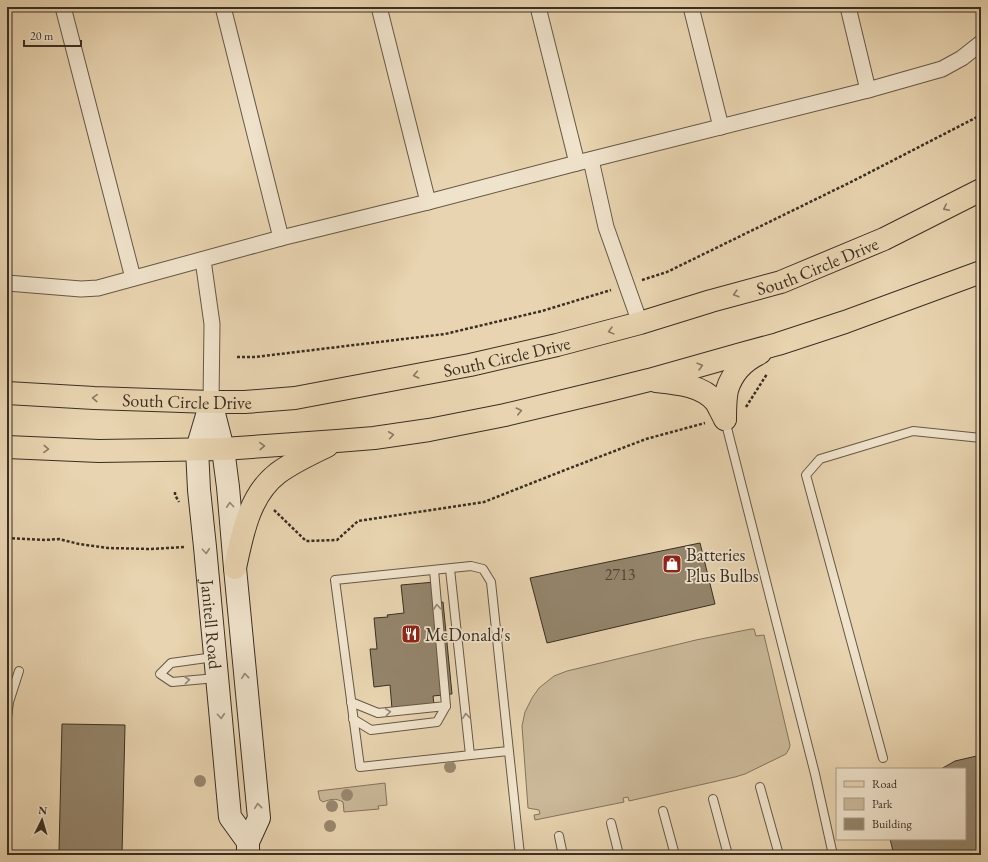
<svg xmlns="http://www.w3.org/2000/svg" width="988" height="862" font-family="'EB Garamond',serif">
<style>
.green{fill:#cab898;stroke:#82745d}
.building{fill:#94856c;stroke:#3a2f22}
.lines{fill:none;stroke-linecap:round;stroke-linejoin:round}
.lane-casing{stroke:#665846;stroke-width:10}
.street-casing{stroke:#665846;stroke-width:17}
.secondary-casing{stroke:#3a2f22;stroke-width:24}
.primary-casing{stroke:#3a2f22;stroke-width:24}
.path{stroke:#3a2f22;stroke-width:2.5;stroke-dasharray:3 2;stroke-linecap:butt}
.lane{stroke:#f0e3cc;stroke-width:8}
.street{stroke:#f0e3cc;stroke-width:15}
.secondary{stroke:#f0e3cc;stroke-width:22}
.primary{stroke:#e8d4b0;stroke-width:22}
.tree{fill:#98886f}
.oneway{stroke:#887962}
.oneway2{stroke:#958977}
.labels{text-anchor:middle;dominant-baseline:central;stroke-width:3.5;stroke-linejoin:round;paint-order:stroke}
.number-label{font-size:16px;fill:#504434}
.street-label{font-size:18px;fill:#3a2f22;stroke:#f0e3cc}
.poi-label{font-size:18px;fill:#3a2f22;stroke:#f0e3cc;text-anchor:start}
</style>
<rect width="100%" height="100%" fill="#e8d4b0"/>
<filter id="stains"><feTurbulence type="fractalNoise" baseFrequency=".005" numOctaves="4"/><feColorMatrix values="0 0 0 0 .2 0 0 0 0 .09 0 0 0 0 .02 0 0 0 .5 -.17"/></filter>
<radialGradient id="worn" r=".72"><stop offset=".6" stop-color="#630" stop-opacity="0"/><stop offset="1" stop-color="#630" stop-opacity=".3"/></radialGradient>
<g class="green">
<polygon points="751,629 754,629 756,636 764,635 790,745 789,749 786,754 745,774 735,777 629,801 628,797 623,798 624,802 535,820 534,815 540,814 539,810 528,808 522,726 525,712 532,698 539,688 554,676 567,671 696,640"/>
<path d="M385 783 387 805 378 806 379 809 344 812 343 802C336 798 331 799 323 802L320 800 318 791Z"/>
</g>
<g class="building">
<polygon points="700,543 715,604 547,643 530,578"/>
<polygon points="435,582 436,603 443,602 452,694 433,696 434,705 392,709 390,685 374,687 370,649 377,649 374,618 388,617 387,615 404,613 401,585"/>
<polygon points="62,724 125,725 122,855 134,855 72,855 72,852 59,852"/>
<polygon points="981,755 981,855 894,855 890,839 965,839 965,769 941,769 955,761"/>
</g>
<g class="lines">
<g class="lane-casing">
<g id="lane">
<polyline points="725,420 815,774 833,855"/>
<polyline points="450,569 470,755"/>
<polyline points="214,657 171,663 160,674 172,682 216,678"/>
<polyline points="351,702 378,713 446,706 434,570"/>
<polyline points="7,717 9,702 19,671"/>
<polyline points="353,719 371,730 437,722 446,706"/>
<polyline points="508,751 360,767 335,580 471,566 483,569 491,582 520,855"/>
<polyline points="883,758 806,475 820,459 913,431 981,438"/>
<polyline points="760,787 779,855"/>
<polyline points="713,799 728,855"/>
<polyline points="663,811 675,855"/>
<polyline points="611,823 619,855"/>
<polyline points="559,836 563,855"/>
</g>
</g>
<g class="street-casing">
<g id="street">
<polyline points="63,7 133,278"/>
<polyline points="223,7 281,238"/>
<polyline points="379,7 428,202"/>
<polyline points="538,7 577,163"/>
<polyline points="691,7 721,127"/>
<polyline points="848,7 868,90"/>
<polyline points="591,160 606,227 640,323"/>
<polyline points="203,260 212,324 211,402"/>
<polyline points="7,283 81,289 98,288 281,238 428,202 577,163 868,90 942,69 962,58 981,43"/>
</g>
</g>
<g class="secondary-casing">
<g id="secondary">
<polyline points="211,402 223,449 228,487 235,568 259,818 248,842 248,855"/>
<path id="s1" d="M211 402 197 449 199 490 205 547 230 817 248 842"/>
</g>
</g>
<g class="primary-casing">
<g id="primary">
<path d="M656 381C676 383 702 385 716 402 719 407 722 414 725 419"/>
<path id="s2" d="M7 393 94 398 211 402H245L295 398 470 365 557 345 640 323 711 301 781 282 884 239 981 190"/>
<path d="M725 419C725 410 725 399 727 390 732 373 745 360 760 353"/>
<polyline points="7,447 99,451 223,449 337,441 374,438 429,430 505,415 605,391 649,380 741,354 778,344 845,322 981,272"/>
<path d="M235 568C242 535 249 495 278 473 293 462 310 454 327 446"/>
</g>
</g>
<g class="path">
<polyline points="642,280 667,272 853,181 981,115"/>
<polyline points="237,357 255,357 445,334 542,311 611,290"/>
<polyline points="746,407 767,374"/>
<polyline points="175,492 175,495 179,502"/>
<polyline points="274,510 306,541 337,540 358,521 484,502 565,470 646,439 705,423"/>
<polyline points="7,538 45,540 59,539 79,544 108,548 151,549 185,547"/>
</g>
<use href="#lane" class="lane"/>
<use href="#street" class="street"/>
<use href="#secondary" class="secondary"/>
<use href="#primary" class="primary"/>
</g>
<g class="tree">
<circle cx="450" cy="767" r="6"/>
<circle cx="200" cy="781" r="6"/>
<circle cx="347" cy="795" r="6"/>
<circle cx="332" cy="806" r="6"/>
<circle cx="330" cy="826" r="6"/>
</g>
<defs><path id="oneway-chevron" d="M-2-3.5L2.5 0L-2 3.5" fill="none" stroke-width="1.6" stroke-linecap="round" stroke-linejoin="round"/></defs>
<g class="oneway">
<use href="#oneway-chevron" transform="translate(946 208) rotate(154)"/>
<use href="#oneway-chevron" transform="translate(736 294) rotate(164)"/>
<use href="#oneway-chevron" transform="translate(611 331) rotate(165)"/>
<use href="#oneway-chevron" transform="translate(700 366) rotate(-16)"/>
<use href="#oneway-chevron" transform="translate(416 375) rotate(169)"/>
<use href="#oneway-chevron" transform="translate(95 398) rotate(-177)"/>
<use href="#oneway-chevron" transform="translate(519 411) rotate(-13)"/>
<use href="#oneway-chevron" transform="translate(391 435) rotate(-8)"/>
<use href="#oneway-chevron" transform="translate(262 446) rotate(-3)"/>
<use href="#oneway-chevron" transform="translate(46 449) rotate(3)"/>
</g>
<g class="oneway2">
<use href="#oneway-chevron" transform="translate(230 505) rotate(-94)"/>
<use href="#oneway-chevron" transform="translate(206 551) rotate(85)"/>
<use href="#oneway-chevron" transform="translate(437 607) rotate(-95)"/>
<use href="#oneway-chevron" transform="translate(245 676) rotate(-96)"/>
<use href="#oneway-chevron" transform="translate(187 680) rotate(-6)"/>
<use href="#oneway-chevron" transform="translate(388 712) rotate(-6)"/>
<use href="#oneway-chevron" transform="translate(221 716) rotate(85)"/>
<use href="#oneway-chevron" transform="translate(466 716) rotate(-96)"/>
<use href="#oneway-chevron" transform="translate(258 806) rotate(-96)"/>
</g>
<defs>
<g id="shop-square" transform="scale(1)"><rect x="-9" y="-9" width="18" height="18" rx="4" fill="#8f2418" stroke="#f0e3cc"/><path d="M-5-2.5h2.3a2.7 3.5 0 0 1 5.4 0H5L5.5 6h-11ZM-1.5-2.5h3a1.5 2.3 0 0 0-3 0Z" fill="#fff"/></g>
<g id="restaurant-square" transform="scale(1)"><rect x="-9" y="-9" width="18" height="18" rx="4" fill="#8f2418" stroke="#f0e3cc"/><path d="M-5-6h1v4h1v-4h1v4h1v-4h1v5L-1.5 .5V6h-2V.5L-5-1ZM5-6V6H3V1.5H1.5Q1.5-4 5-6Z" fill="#fff"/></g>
</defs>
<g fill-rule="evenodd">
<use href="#shop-square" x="672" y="564"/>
<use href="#restaurant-square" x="411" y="634"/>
</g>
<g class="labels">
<g class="number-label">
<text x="620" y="574">2713</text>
</g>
<g class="street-label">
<text stroke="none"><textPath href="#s2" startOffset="828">South Circle Drive</textPath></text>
<text stroke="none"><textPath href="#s2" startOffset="504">South Circle Drive</textPath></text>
<text stroke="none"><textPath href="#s2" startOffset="180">South Circle Drive</textPath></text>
<text stroke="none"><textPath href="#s1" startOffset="225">Janitell Road</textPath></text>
</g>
<g class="poi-label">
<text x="686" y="554">Batteries<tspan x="686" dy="21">Plus Bulbs</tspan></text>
<text x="425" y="634">McDonald's</text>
</g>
</g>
<rect width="988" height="862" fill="none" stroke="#e8d4b0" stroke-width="24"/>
<rect x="8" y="8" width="972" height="846" fill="none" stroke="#3a2f22" stroke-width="2"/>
<rect x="12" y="12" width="964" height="838" fill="none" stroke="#3a2f22"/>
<rect x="836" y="768" width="130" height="72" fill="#f0e3cc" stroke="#a79b88"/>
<rect x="844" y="781" width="20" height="6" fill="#e8d4b0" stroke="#a79b88"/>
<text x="872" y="788" font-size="12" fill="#3a2f22">Road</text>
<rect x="844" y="798" width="20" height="12" fill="#cab898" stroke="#a79b88"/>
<text x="872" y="808" font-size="12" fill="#3a2f22">Park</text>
<rect x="844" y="818" width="20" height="12" fill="#94856c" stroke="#a79b88"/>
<text x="872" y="828" font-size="12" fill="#3a2f22">Building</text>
<g transform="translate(42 820) rotate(5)" stroke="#f0e3cc" stroke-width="3" paint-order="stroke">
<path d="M0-3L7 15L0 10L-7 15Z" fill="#3a2f22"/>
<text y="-6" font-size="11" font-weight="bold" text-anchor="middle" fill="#3a2f22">N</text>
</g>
<path d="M24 40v6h57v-6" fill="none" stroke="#3a2f22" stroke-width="2"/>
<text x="30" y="40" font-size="12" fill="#3a2f22" stroke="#f0e3cc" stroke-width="3" paint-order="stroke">20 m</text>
<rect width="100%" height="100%" filter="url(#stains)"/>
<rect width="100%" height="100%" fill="url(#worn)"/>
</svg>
